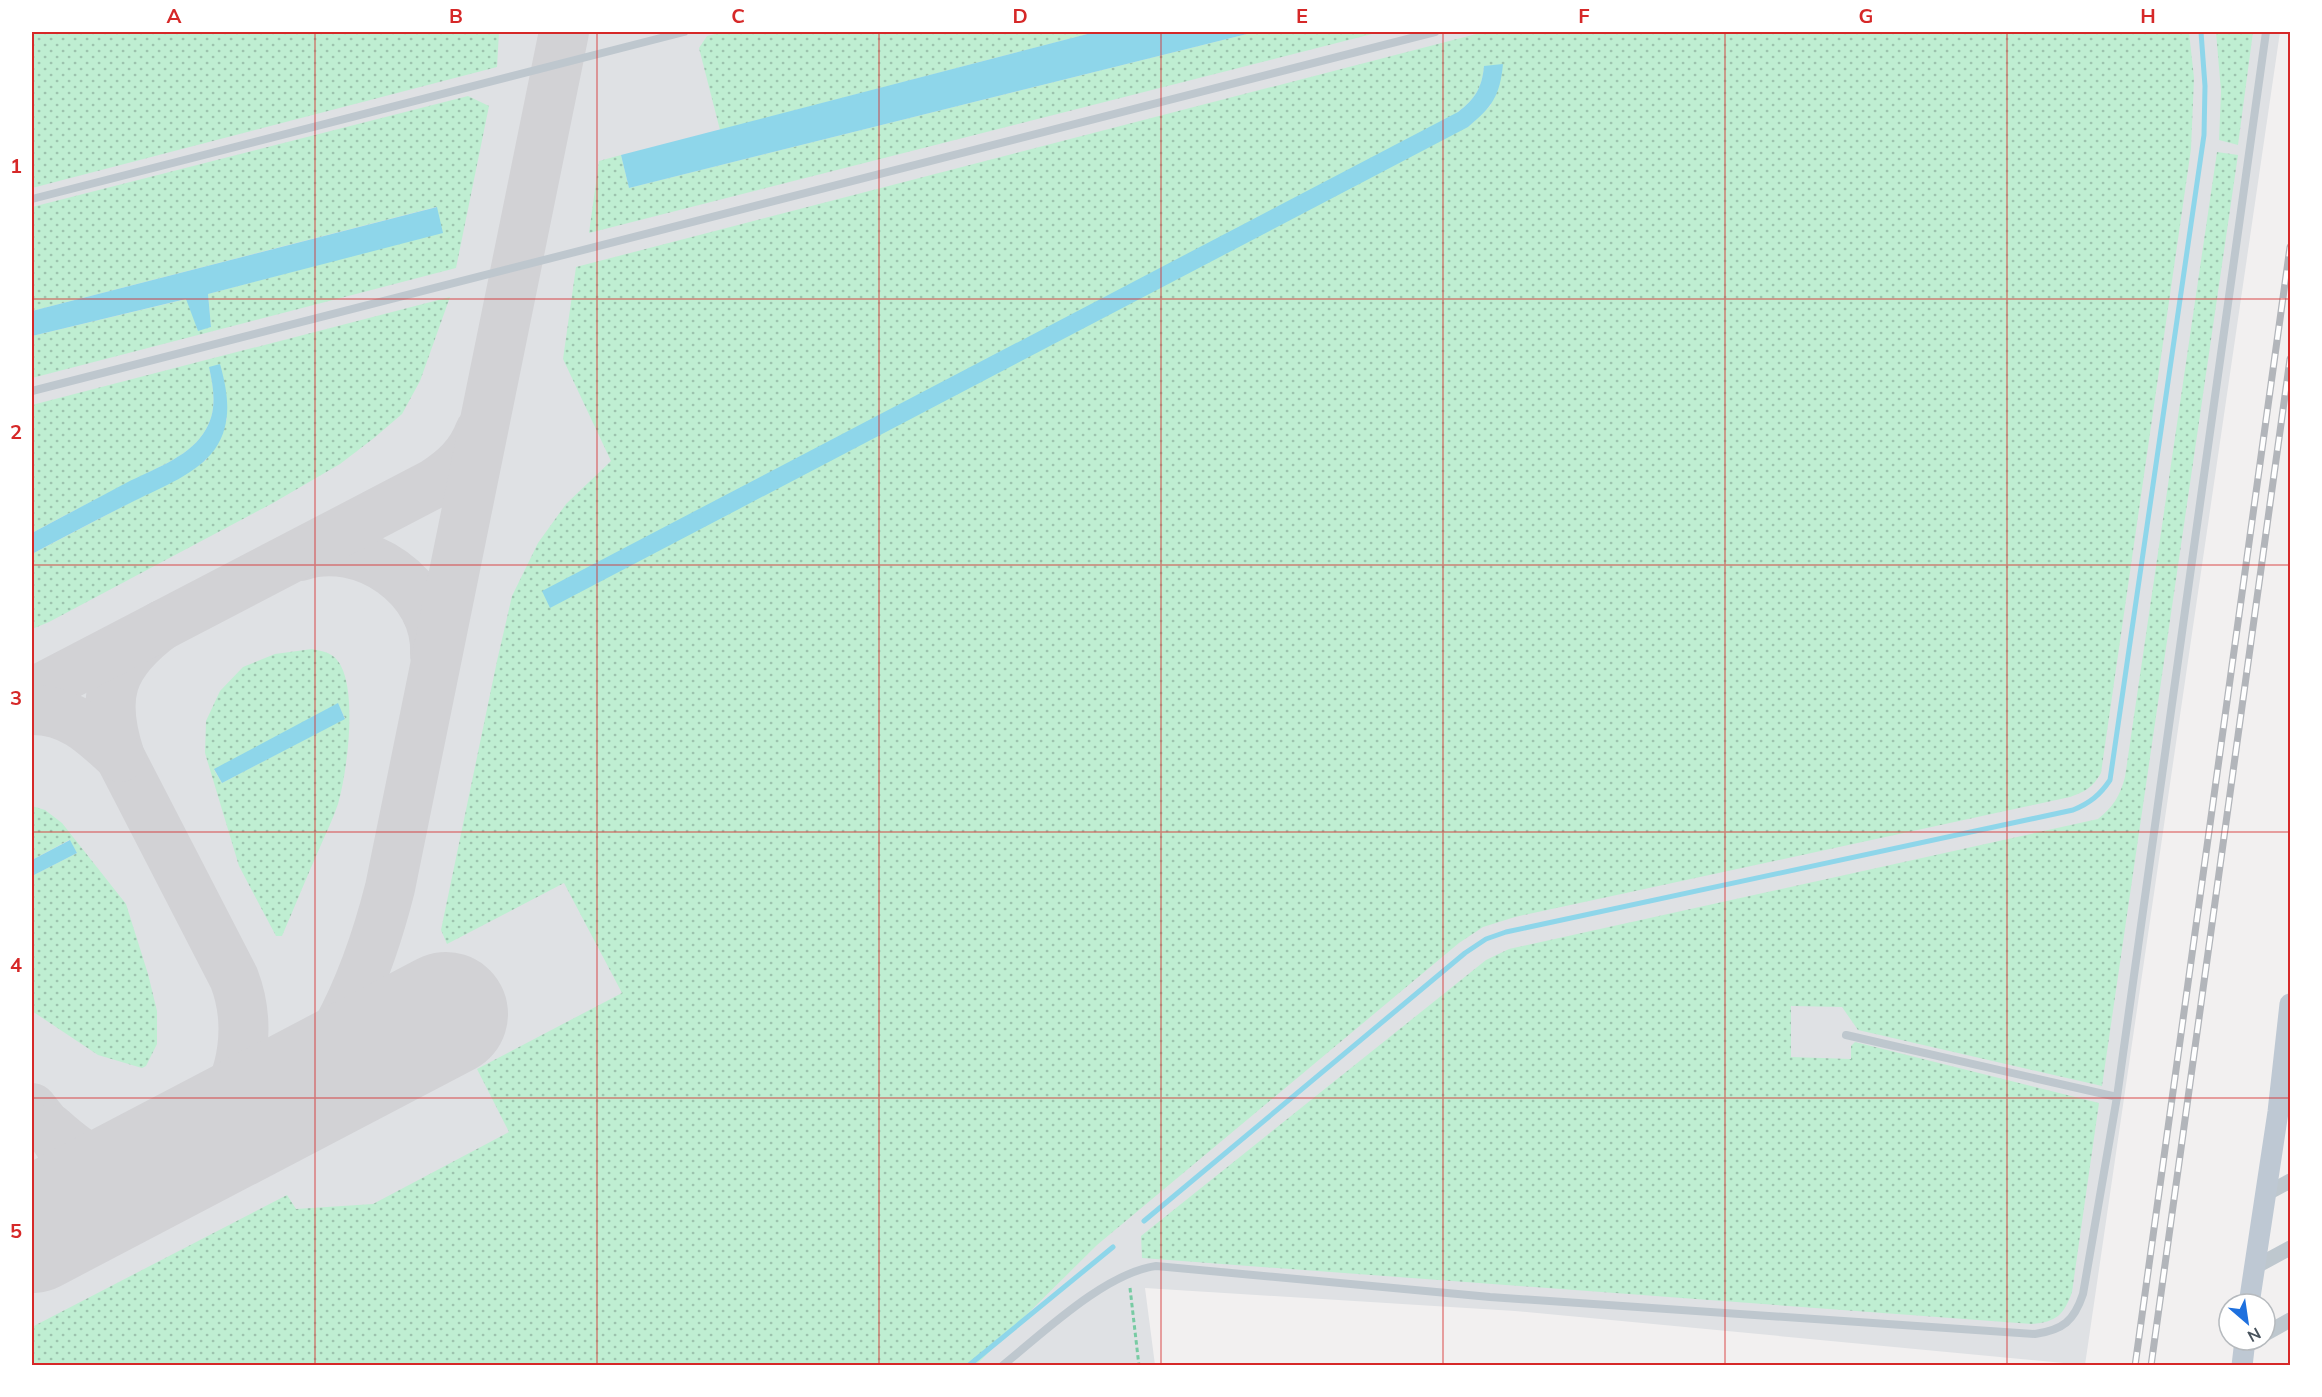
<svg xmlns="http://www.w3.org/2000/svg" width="2322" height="1397" font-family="Mulish,sans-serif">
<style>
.airport{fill:#dfe1e4}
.grass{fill:url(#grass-dots);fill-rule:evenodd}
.water{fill:#8ed6ea}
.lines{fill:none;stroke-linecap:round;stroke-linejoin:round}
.stream{stroke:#8ed6ea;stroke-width:5}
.taxiway{stroke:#d2d2d5;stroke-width:50}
.runway{stroke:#d2d2d5;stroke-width:124}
.path{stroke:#78cba3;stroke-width:3;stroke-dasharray:4.5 3;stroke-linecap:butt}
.lane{stroke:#bec7ce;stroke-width:8}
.street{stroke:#bec7ce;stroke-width:15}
.secondary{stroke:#bec8d3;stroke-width:21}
.rail-casing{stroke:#b2b5ba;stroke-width:7}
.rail{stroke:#fff;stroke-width:4.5;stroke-dasharray:14;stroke-linecap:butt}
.grid{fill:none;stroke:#d62828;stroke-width:1.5;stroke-opacity:0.55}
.neatline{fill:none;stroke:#d62828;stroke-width:2}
.grid-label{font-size:20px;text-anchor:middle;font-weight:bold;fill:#d62828}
</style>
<defs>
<pattern id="grass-dots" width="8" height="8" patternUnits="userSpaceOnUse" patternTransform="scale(1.5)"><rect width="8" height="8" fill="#bfeed2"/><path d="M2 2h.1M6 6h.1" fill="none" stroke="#9dc3ae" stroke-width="1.8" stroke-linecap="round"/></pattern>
</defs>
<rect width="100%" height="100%" fill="#f2f0f0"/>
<polygon class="airport" points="32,32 2280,32 2085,1365 1515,1311 1145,1288 1155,1365 32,1365"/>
<g class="grass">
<polygon points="32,32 499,32 497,67 32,188"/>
<polygon points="723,32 1095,32 720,130 699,48 707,36"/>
<polygon points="1255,32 1380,32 589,233 599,161 621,155 629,188"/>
<path d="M1484 32H2189L2194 78 2191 149 2101 773C2093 787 2085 792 2070 797L1515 917 1483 927 1459 943 1097 1245 976 1365 32 1366V1327L287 1195 296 1209 373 1204 509 1132 477 1069 622 993 564 883 447 944 441 930 497 661 512 596 538 543 566 504 611 461 563 359 576 267ZM1484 66 1491 105 1468 127 1458 112C1475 99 1482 88 1484 66Z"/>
<polygon points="2216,32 2253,32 2238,145 2219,140 2221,91"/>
<polygon points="468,96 489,106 456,268 32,378 32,336 187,299 198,330 211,327 208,294 442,232 436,207 32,311 32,207"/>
<path d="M2217 152 2238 155 2102 1086 1858 1030 1842 1007 1791 1006V1057L1851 1059V1046L1855 1042 2099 1103 2072 1292C2064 1315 2056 1322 2032 1324L1142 1258 1141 1236 1486 960 1509 949 2098 819C2113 807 2120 796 2125 777Z"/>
<path d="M450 297 420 381 402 414 374 438 340 464 273 503 49 622 32 629V554L192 470 206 460 227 419 209 367C214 390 218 413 203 434 187 458 151 470 126 484 95 500 63 516 32 533V405Z"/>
<path d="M312 649C321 651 331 652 337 660 359 686 347 773 338 804 333 819 326 833 320 847 307 876 295 906 282 936H276L239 866 205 753 206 721 220 691 243 667 275 654ZM338 704 345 718 222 783 214 770Z"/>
<polygon points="32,806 45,810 62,823 126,904 148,974 157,1011 157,1044 146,1066 142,1068 98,1055 32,1011 32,876 77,853 69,840 32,860"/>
</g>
<g class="water">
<polygon points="1095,32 1255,32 629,188 621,155"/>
<path d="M1503 64C1500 96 1492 107 1468 127L550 608 542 591 1458 112C1475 99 1482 88 1484 66Z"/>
<polygon points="437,207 443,233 208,294 211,327 198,331 186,299 32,336 32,311"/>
<path d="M220 364C228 392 233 423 215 449 197 474 162 487 134 501 100 518 66 536 32 554V533C63 516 95 500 126 483 151 470 187 458 203 434 218 413 214 390 209 367Z"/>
<polygon points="338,703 345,719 222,783 214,769"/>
<polygon points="70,840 77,853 32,876 32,860"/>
</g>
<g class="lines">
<g class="stream">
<path d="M1144 1221 1465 953 1486 939 1506 932 2073 810C2090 803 2100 795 2110 780L2204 135 2205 86 2201 32"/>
<polyline points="968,1366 1113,1247"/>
</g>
<g class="taxiway">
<path d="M300 556C362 535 439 587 435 655"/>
<path d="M162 625C110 664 100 696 120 757L234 978C251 1022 245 1076 216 1114 204 1128 190 1141 177 1154"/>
<path d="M32 693 433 484C455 470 471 455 480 431"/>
<path d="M32 710C71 710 93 732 120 757"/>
<path d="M32 1108C54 1136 88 1170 60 1206 53 1215 41 1222 32 1229"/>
<path d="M239 1122C261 1109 285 1096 304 1078 313 1069 321 1056 328 1045 358 996 376 943 390 888L564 32"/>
<path d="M51 1129C92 1166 116 1179 169 1159"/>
</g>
<polyline class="runway" points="32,1231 446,1014"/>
<polyline class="path" points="1130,1288 1139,1366"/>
<g class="lane">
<polyline points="32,199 684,32"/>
<polyline points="32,391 1435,32"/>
<polyline points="1846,1035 2117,1097"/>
<path d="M1002 1366C1043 1333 1105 1273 1156 1266L1490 1297 2035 1334C2063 1330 2074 1321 2083 1294L2117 1097 2266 32"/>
</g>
<g class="street">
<polyline points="2264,1195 2290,1181"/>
<polyline points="2253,1268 2290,1248"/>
<polyline points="2265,1334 2290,1320"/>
</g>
<g class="secondary">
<polyline points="2249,1304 2278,1112 2290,1004"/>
<polyline points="2242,1366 2245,1340"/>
</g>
<g class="rail-casing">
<g id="rail">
<polyline points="2135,1366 2290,247"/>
<polyline points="2151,1366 2290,359"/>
</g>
</g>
<use href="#rail" class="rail"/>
</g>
<path class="grid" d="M315 32V1366M597 32V1366M879 32V1366M1161 32V1366M1443 32V1366M1725 32V1366M2007 32V1366M32 299H2290M32 565H2290M32 832H2290M32 1098H2290"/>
<rect width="2322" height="1397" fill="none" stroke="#ffffff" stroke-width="66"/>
<g transform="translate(2247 1322) rotate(151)"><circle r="28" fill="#ffffff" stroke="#b6babe" stroke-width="1.5"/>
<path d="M0-4.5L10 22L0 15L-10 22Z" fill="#1e70de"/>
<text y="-9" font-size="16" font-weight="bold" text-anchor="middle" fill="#48535d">N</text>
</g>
<rect x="33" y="33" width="2256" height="1331" class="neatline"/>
<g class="grid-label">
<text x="174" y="23">A</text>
<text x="456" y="23">B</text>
<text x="738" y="23">C</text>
<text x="1020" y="23">D</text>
<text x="1302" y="23">E</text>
<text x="1584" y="23">F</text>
<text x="1866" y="23">G</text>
<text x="2148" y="23">H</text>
<text x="16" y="173">1</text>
<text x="16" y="439">2</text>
<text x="16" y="705">3</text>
<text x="16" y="972">4</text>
<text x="16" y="1238">5</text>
</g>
</svg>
